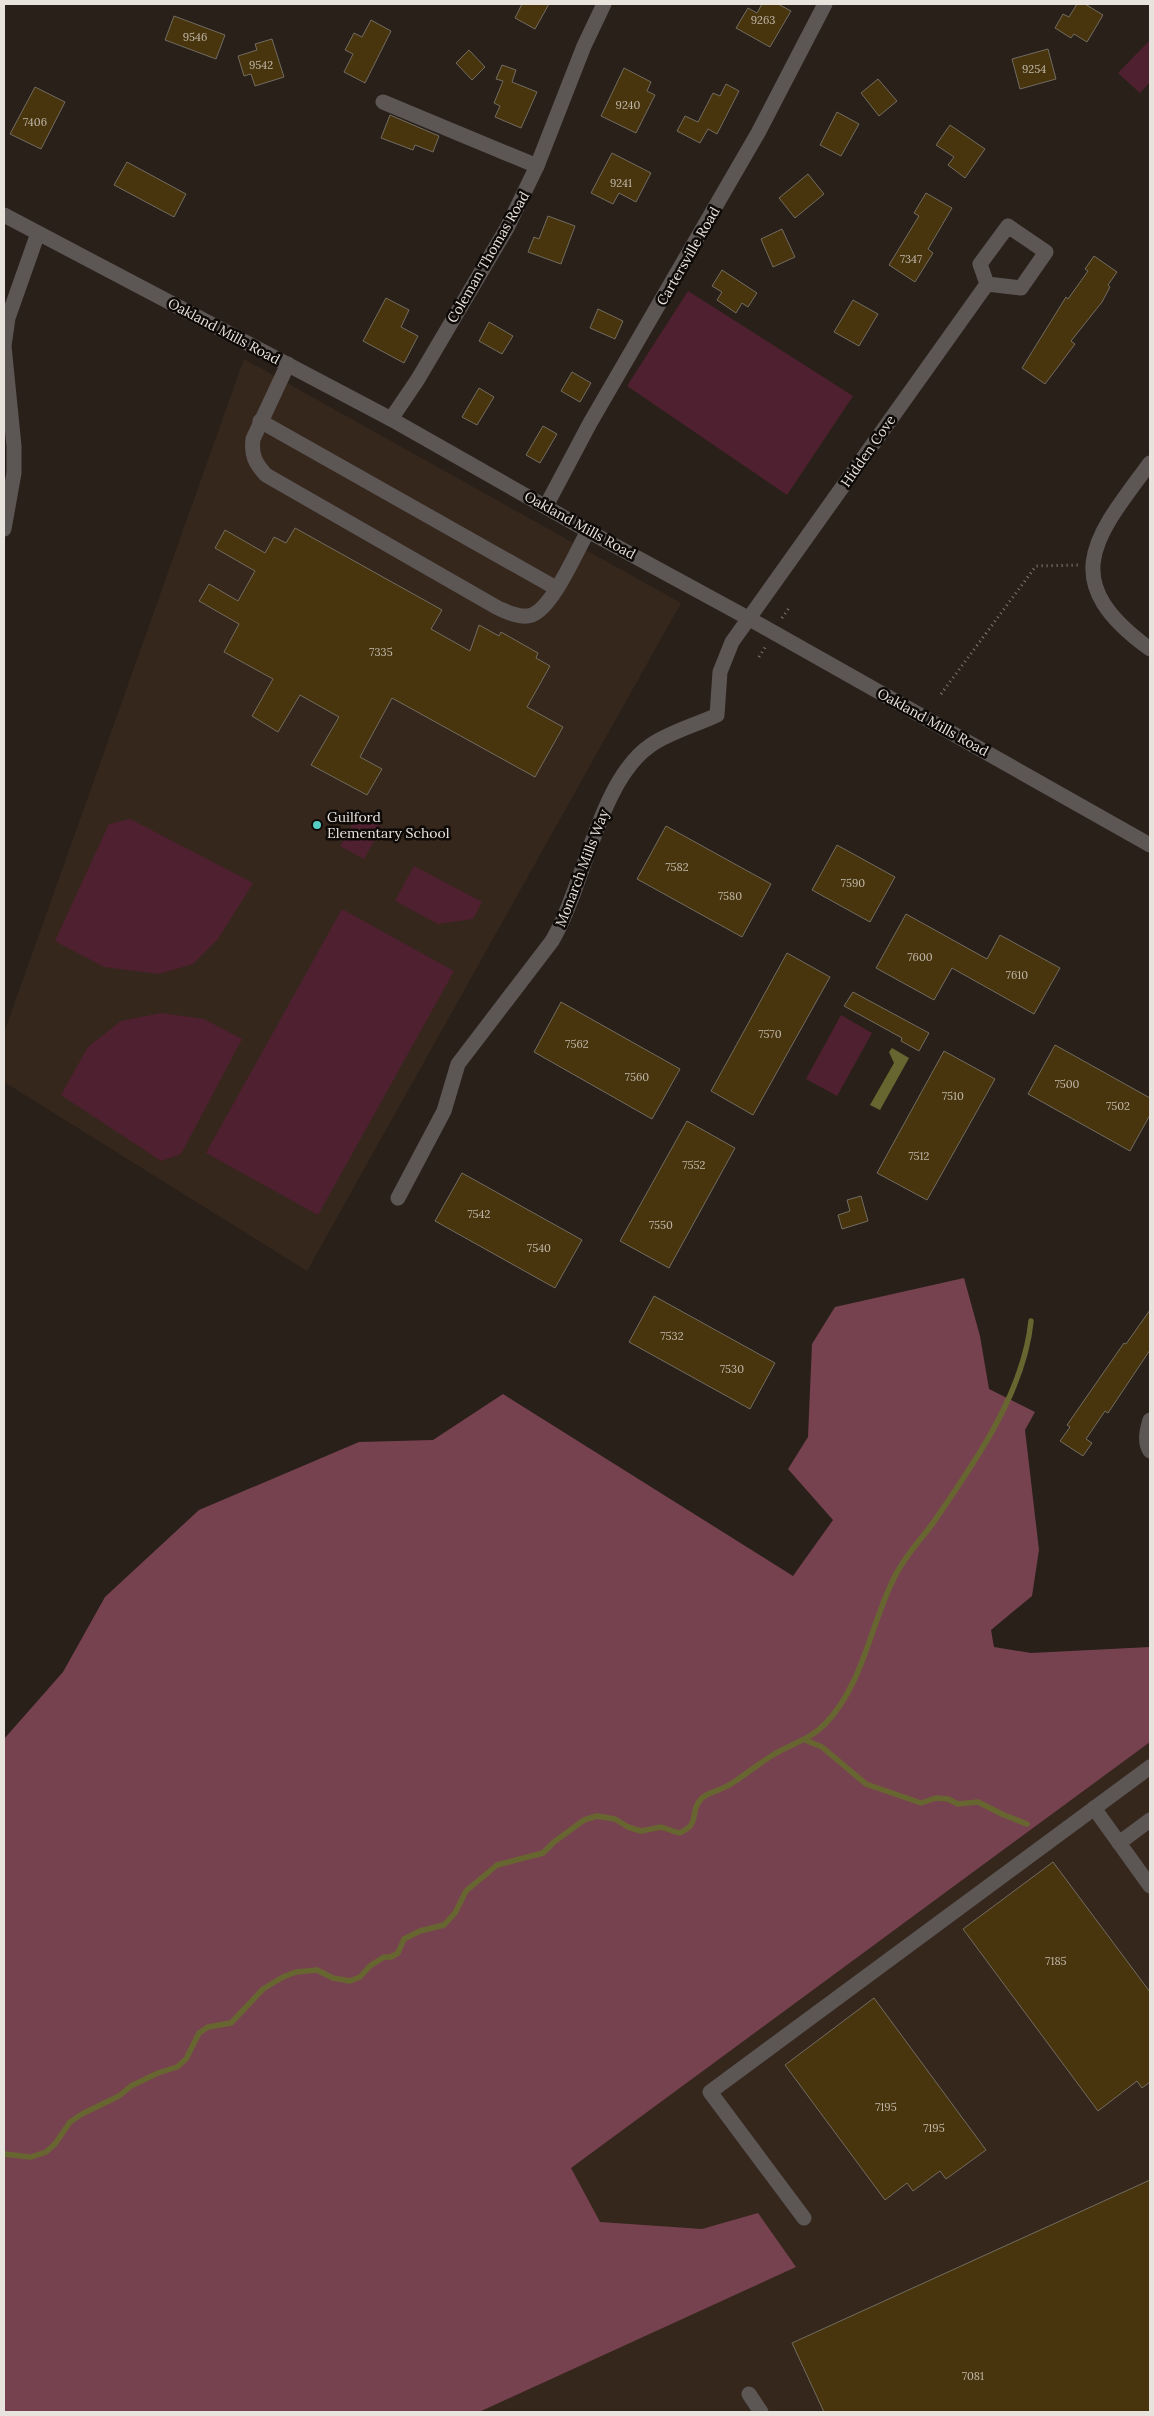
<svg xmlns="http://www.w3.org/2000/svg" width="1154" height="2416" font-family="Lora,serif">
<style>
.built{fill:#36271d}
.green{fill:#4f202f}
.forest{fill:#774250}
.water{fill:#686630}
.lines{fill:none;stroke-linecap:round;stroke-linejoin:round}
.stream{stroke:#686630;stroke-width:5.5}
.building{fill:#48350d;stroke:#726c61}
.path{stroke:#827a74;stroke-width:3;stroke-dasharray:1 4;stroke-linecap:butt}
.minor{stroke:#5c5655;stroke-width:15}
.poi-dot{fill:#56cec3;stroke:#0e0a08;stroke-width:2}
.labels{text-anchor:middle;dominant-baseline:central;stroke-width:5;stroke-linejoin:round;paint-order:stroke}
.number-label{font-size:11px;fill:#c1b8aa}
.street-label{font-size:14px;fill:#e9e3de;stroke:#0e0a08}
.poi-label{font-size:14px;fill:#e9e3de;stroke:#0e0a08;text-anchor:start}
</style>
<rect width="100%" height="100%" fill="#292019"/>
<g class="built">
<polygon points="244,359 681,603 307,1271 4,1082 4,1033"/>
<polygon points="1150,1742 1150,2412 444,2412 434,2268"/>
</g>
<g class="green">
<polygon points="1150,40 1150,82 1140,93 1118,73"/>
<polygon points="688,291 853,396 787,495 627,386"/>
<polygon points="359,813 382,827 364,859 340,846"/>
<polygon points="130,819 253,883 218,939 193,964 159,974 104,967 55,941 109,824"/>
<polygon points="414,866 482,902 473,919 438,924 395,901"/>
<polygon points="342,909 454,971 318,1215 206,1153"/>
<polygon points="161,1013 204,1019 242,1039 181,1154 161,1161 61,1095 88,1047 121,1021"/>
<polygon points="841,1015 872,1033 837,1096 806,1079"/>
</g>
<polygon class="forest" points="964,1278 980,1336 989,1389 1035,1412 1025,1430 1039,1550 1032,1596 991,1630 994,1647 1031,1653 1150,1647 1150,1742 571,2168 600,2222 702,2229 758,2213 796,2267 479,2412 4,2412 4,1739 63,1672 105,1597 199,1510 359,1442 433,1440 503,1394 793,1576 833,1520 788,1469 808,1437 812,1344 835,1307"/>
<polygon class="water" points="892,1048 909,1058 880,1110 870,1105 894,1063 889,1052"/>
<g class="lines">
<g class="stream">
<polyline points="805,1740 822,1747 866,1784 921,1803 936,1798 948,1799 958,1804 978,1802 1004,1815 1027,1824"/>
<path d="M4 2154 31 2157 46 2152 55 2144 70 2122 82 2114 119 2096 131 2086 158 2073 177 2067 186 2059 199 2033 208 2027 231 2023 263 1989 283 1977 296 1972 317 1970 333 1978 350 1981 360 1977 370 1966 384 1957H391L398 1953 404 1939 420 1931 444 1925 455 1913 466 1891 497 1865 543 1853 554 1842 584 1820 597 1816 615 1819 628 1827 641 1831 661 1827 679 1833C702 1824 688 1812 702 1798 709 1792 721 1790 729 1785 744 1776 758 1764 773 1755 790 1744 810 1740 825 1724 863 1685 870 1626 894 1578 904 1557 919 1542 933 1523 973 1465 1024 1393 1031 1321"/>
</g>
</g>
<g class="building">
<polygon points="522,4 549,4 535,29 515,18"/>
<polygon points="762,4 778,4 791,11 770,47 736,28 748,8 757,13"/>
<polygon points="1077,4 1085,4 1103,15 1087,42 1074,34 1071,38 1055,28 1063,14 1069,17"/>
<polygon points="174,16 225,35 216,59 165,40"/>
<polygon points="371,20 391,31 365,83 344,72 353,54 345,50 354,33 362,37"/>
<polygon points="272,39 284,77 255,86 251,74 244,76 238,56 257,50 255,44"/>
<polygon points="1048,49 1056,79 1020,89 1012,59"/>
<polygon points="469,50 485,67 472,80 456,63"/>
<polygon points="502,65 516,70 512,82 537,92 521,128 495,117 500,106 494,103 503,81 496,79"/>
<polygon points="624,68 651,82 647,91 655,95 636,133 601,116"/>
<polygon points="878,79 897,101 879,116 861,93"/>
<polygon points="726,84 739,91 717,134 708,129 700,143 677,131 685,116 698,122 713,93 720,96"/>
<polygon points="35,87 65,102 41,149 10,134"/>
<polygon points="837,112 859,124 841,156 820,145"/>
<polygon points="390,115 439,136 433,152 415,145 413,150 381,138"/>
<polygon points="950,125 985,149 965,178 948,165 954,157 936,145"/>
<polygon points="612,153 651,173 636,202 619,193 613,204 591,193"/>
<polygon points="127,162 186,194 174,217 114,185"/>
<polygon points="808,174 824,194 795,218 779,198"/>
<polygon points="926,193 952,208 928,249 933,253 915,282 889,265 919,216 914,213"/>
<polygon points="548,216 575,226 561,264 528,252 534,237 539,239"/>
<polygon points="782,229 795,257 773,267 761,239"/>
<polygon points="1094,256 1117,272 1108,285 1110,287 1102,302 1071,341 1075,344 1045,384 1022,368 1066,297 1068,299 1088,271 1085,269"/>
<polygon points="722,270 757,293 748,307 742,303 736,313 717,300 722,292 712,286"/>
<polygon points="386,298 409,310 401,327 418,336 404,363 363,341"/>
<polygon points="853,300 878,314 859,346 834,332"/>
<polygon points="598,309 623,321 615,339 590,328"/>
<polygon points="489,322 513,336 502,354 479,341"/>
<polygon points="572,372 591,383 580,402 561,391"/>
<polygon points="479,388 494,397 477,425 462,417"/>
<polygon points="543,426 557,434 540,463 526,455"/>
<polygon points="295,528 442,610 431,629 470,651 479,625 499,636 501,632 538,653 536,658 550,666 527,707 563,727 535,777 392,698 360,757 382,769 367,795 311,765 339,717 300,695 278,732 252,716 273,679 224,652 239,624 199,601 209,584 238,601 255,571 215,548 225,530 265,553 274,537 286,543"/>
<polygon points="666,826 771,884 742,937 637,879"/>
<polygon points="837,845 895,877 870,922 812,890"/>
<polygon points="906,914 987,959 1000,935 1060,968 1034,1014 952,968 934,1000 876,968"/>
<polygon points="787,953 830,977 753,1115 711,1091"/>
<polygon points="853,992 929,1033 919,1051 901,1041 902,1038 844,1006"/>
<polygon points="561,1002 680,1069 652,1119 534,1052"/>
<polygon points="1055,1045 1150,1098 1150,1115 1130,1151 1028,1094"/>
<polygon points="944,1051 995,1079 927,1200 877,1173"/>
<polygon points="687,1121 735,1148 669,1268 620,1241"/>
<polygon points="462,1173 582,1240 555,1288 435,1221"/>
<polygon points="861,1196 868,1221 842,1229 838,1215 850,1211 847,1200"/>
<polygon points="654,1296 775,1363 750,1409 629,1342"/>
<polygon points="1150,1310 1150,1350 1108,1413 1105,1411 1086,1439 1092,1443 1083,1456 1060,1441 1070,1427 1067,1425 1124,1343 1126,1344"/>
<polygon points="1053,1862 1150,1992 1150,2082 1142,2088 1137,2081 1098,2111 963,1929"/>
<polygon points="874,1998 986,2150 946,2179 940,2171 913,2191 907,2183 885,2200 785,2065"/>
<polygon points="1150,2180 1150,2412 824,2412 792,2343"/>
</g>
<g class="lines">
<g class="path">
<polyline points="782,618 789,608"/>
<polyline points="759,657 766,646"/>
<polyline points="941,694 1036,566 1080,565"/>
</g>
<g class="minor">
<polyline points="383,102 537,166"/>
<polyline points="4,215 391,419 588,531 748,618 1150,845"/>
<path d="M288 364 253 439C251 455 255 463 266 475L498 608C507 612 521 619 532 615 553 607 576 552 588 531"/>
<polyline points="391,419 418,379 507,228 537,166 584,46 604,4"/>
<polyline points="260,421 556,588"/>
<path d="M1150 463C1094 538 1056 581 1150 649"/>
<polyline points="546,506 590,423 758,133 825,4"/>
<polyline points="4,529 14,473 14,446 4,346 8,318 38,233"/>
<path d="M398 1198 444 1111 458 1064 552 941C585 885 599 780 651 745 670 732 696 725 717 715L720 672 732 642 987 284 980 264 1008 226 1046 252 1021 288 987 284"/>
<path d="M1150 1420C1147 1430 1144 1441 1150 1451"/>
<polyline points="1094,1808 1150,1886"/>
<polyline points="1119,1843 1150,1820"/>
<polyline points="804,2218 710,2092 1150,1767"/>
<polyline points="749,2394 761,2412"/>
</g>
</g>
<circle class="poi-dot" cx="317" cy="825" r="5"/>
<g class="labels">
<g class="number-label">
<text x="763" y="20">9263</text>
<text x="195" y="37">9546</text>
<text x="261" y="65">9542</text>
<text x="1034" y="69">9254</text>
<text x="628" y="105">9240</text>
<text x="35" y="122">7406</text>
<text x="621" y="183">9241</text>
<text x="911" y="259">7347</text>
<text x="381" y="652">7335</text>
<text x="677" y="867">7582</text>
<text x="853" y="883">7590</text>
<text x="730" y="896">7580</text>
<text x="920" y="957">7600</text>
<text x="1017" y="975">7610</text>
<text x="770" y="1034">7570</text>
<text x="577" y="1044">7562</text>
<text x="637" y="1077">7560</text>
<text x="1067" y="1084">7500</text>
<text x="953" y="1096">7510</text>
<text x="1118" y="1106">7502</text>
<text x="919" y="1156">7512</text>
<text x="694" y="1165">7552</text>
<text x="479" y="1214">7542</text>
<text x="661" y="1225">7550</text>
<text x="539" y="1248">7540</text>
<text x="672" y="1336">7532</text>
<text x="732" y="1369">7530</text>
<text x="1056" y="1961">7185</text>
<text x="886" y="2107">7195</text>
<text x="934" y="2128">7195</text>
<text x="973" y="2376">7081</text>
</g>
<g class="street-label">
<text transform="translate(688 256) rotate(-60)">Cartersville Road</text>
<text transform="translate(488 257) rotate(-60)">Coleman Thomas Road</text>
<text transform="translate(224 331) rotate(28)">Oakland Mills Road</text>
<text transform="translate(868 451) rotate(-55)">Hidden Cove</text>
<text transform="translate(580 525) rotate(29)">Oakland Mills Road</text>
<text transform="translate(933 722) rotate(29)">Oakland Mills Road</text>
<text transform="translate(582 868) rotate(-69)">Monarch Mills Way</text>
</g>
<g class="poi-label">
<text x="327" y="817">Guilford<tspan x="327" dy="16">Elementary School</tspan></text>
</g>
</g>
<rect width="1154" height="2416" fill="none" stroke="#e9e3de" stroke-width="10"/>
</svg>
